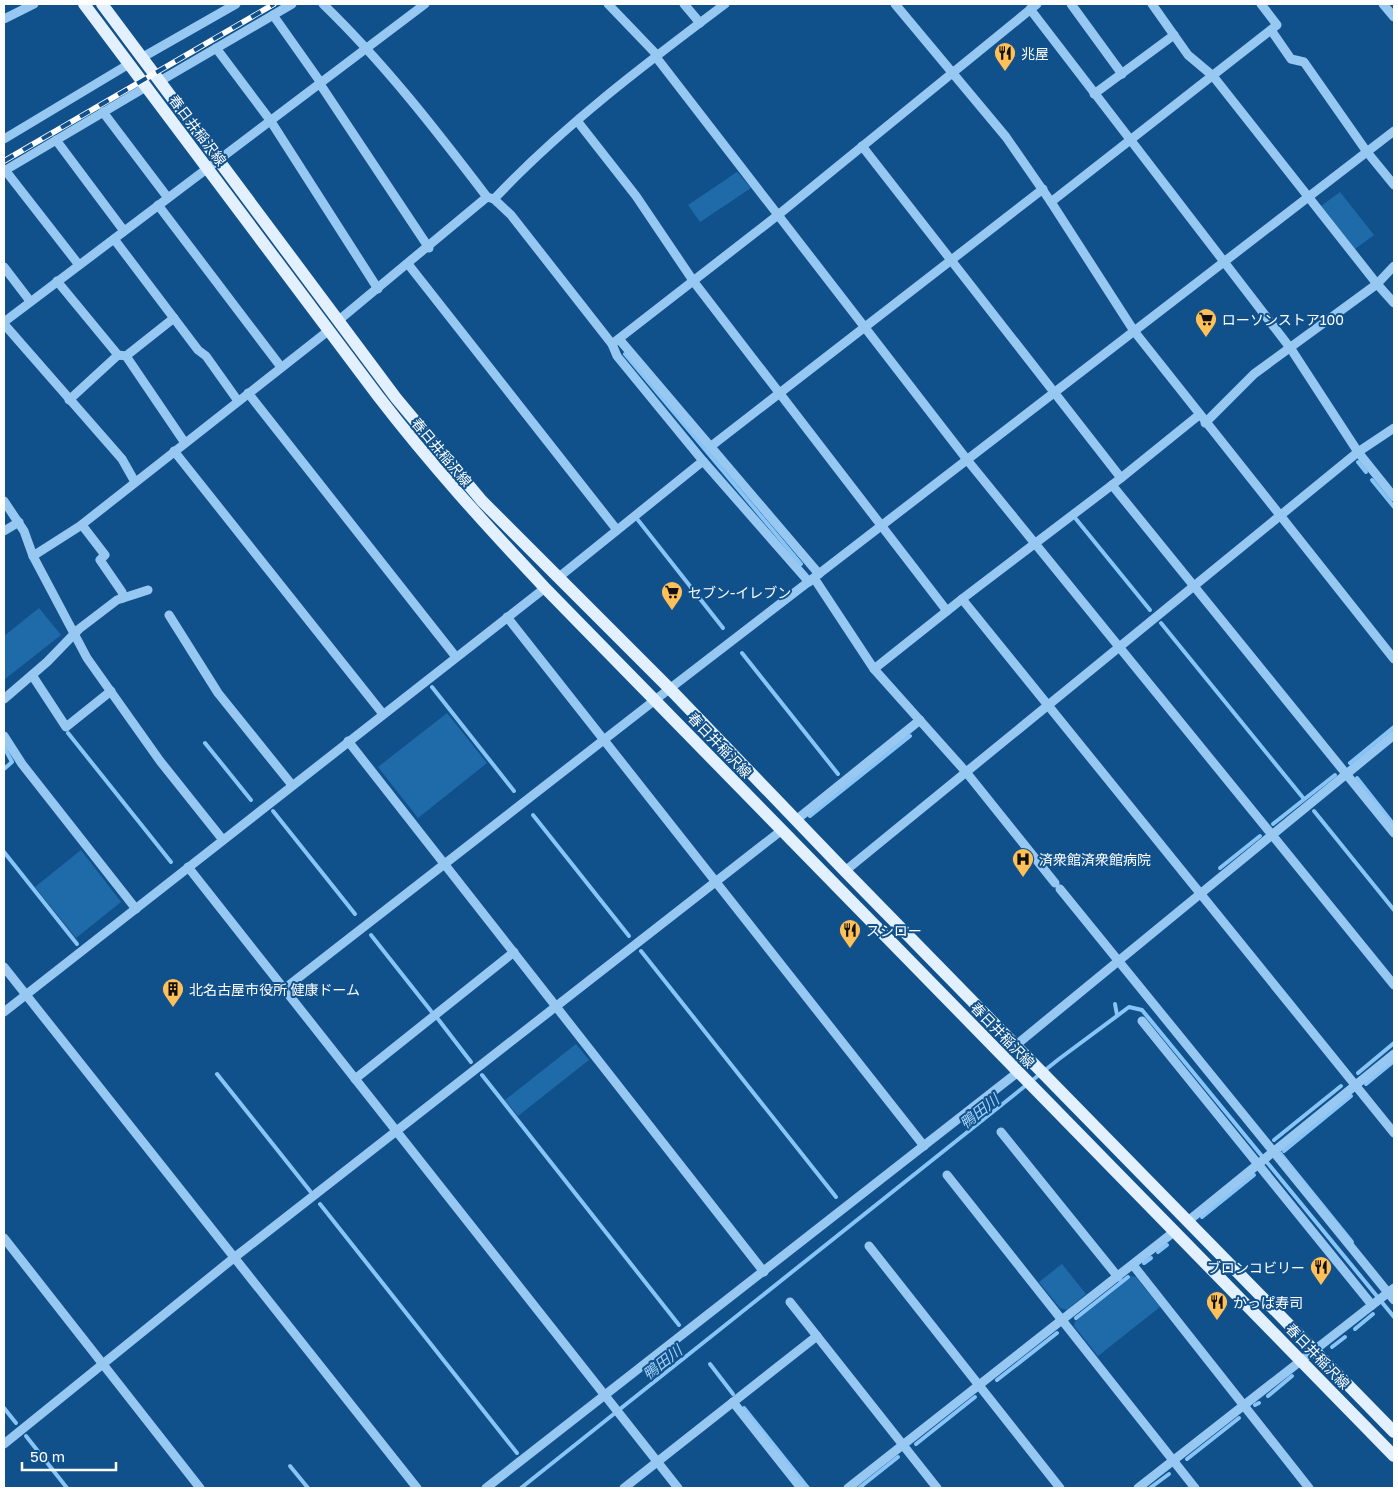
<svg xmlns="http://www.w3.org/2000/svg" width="1398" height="1492" font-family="'Golos Text','Noto Sans JP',sans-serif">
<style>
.green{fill:#1f6aa9}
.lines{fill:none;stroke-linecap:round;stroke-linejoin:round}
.stream{stroke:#88c5f6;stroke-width:4}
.minor{stroke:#97c8f2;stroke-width:9}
.major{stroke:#e2f0ff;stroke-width:12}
.rail-casing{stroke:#fff;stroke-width:5.5}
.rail{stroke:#10518c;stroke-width:4;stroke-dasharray:11;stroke-linecap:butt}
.labels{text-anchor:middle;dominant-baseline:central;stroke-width:4;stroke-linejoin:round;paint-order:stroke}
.poi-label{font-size:14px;fill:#fff;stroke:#10518c;text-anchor:start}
.street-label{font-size:14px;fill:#fff;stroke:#10518c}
.water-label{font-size:15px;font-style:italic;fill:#a3d2f9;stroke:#10518c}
</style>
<rect width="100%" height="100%" fill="#10518c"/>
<g class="green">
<polygon points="737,172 751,188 700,222 688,205"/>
<polygon points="1340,192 1374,235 1355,249 1321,206"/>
<polygon points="39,608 61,635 5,679 4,636"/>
<polygon points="447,713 487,763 418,818 378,767"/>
<polygon points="81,850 121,902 76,938 35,887"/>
<polygon points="576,1044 589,1060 518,1116 505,1100"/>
<polygon points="1062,1264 1086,1294 1067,1310 1060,1308 1039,1282"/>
<polygon points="1131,1276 1136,1277 1160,1307 1098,1356 1074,1326 1075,1321"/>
</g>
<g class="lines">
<g class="stream">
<polyline points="625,354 801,564"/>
<polyline points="1358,462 1366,472"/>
<polyline points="1372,480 1394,507"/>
<polyline points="1076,519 1150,610"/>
<polyline points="638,520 723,628"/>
<polyline points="1161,623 1304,799"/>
<polyline points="742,653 838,774"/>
<polyline points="432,687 514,791"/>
<polyline points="68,733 171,862"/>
<polyline points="205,743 251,800"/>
<polyline points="4,747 12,762 4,769"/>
<polyline points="1350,763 1394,727"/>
<polyline points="1357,778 1394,825"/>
<polyline points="273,811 355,914"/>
<polyline points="1314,811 1394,910"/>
<polyline points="533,815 629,936"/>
<polyline points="810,816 910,736"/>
<polyline points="1273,824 1335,775"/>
<polyline points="4,852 77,944"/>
<polyline points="1220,868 1260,836"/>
<polyline points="371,935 431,1011"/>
<polyline points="641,951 836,1197"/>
<polyline points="1115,1004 1117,1015"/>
<polyline points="438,1019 471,1062"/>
<polyline points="1358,1073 1394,1043"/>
<polyline points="217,1074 310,1191"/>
<polyline points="482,1075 679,1325"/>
<polyline points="1366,1084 1394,1061"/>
<polyline points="1274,1140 1341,1086"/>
<polyline points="1284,1151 1351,1096"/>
<polyline points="1280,1153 1352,1242"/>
<polyline points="320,1204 517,1453"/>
<polyline points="1202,1217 1254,1175"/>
<polyline points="1158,1252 1167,1245"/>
<polyline points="1144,1263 1151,1258"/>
<polyline points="1076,1318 1128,1277"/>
<polyline points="1355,1329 1373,1314"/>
<polyline points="1332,1347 1345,1337"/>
<polyline points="710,1364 733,1394"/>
<polyline points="997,1380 1057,1333"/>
<polyline points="1268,1396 1292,1376"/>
<polyline points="1255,1405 1259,1403"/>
<polyline points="4,1408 16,1423"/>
<polyline points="744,1408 808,1488"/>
<polyline points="26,1436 67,1488"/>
<polyline points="916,1444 975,1397"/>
<polyline points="1187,1459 1239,1418"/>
<polyline points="290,1466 308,1488"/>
<polyline points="521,1488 1059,1059 1129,1007 1142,1010 1394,1317"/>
<polyline points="859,1488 898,1457"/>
<polyline points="1150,1488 1169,1474"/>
</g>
<g class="minor">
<path d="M323 4C384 63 436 130 487 197L494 199 511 215 612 344 617 356 703 461 809 582"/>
<polyline points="608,4 657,55"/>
<polyline points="684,4 700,23"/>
<polyline points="895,4 1006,137 1051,202 1134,331 1394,659"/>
<polyline points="1071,4 1122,74"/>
<polyline points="1152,4 1188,55 1213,76 1377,284 1394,303"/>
<polyline points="1383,4 1394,17"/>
<polyline points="1030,9 1291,349 1358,452 1394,497"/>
<polyline points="273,15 321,83"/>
<polyline points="4,19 34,4"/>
<polyline points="1271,30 1291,59 1304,62 1367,152 1394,185"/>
<polyline points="216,48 270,120 378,289"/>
<polyline points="143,57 236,4"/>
<polyline points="656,57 968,461 1394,985"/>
<polyline points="160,81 292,4"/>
<polyline points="320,84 429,248"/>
<polyline points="1094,94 1174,35"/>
<polyline points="103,112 168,198"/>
<polyline points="578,122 636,196 694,282 947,611 962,599 1394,1133"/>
<polyline points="4,139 129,64"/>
<polyline points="56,140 124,231"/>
<polyline points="862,146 1121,478 1112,485 1394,833"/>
<polyline points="5,170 79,265"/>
<polyline points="4,171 146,87"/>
<path d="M494 199C563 126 645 64 725 4"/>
<polyline points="1051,202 1277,25 1261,4"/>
<polyline points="158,205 281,367"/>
<polyline points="114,239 198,350 206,356 238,401"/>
<polyline points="408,264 617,530"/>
<polyline points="4,267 30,301"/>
<polyline points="57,281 118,355 126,356 185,443"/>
<polyline points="339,320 487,197"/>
<polyline points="4,322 425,4"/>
<polyline points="4,324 108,443 122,459 135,482"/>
<polyline points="619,339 819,574"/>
<polyline points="612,344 778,215 1037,4"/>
<polyline points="126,356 174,318"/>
<polyline points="248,393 456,657"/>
<polyline points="69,400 118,355"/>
<polyline points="1205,423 1254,374 1377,284 1394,266"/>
<polyline points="710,447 1043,189"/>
<polyline points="174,451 383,714"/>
<polyline points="1121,478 1199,415"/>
<polyline points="4,501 24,531 33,556 87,658 160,761 223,840"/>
<polyline points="82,525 105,555 100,560 122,592 123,598"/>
<polyline points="4,531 19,522"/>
<polyline points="33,556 80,526 328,331"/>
<polyline points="559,577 703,461"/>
<polyline points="814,578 874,669 966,772 1055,883"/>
<polyline points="962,599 1112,485"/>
<polyline points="169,615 218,693 292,785"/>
<polyline points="507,617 924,1146"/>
<polyline points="874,669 947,611"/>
<polyline points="32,675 66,727 111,691"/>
<polyline points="4,699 47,662 79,629 117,600 148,590"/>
<polyline points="4,736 22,764 136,909"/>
<polyline points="348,741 764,1272"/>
<polyline points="796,820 920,720"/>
<polyline points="188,867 678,1488"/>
<polyline points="845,871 1358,452 1394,428"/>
<polyline points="1060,889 1394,1300"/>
<polyline points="4,967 417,1488"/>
<polyline points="284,989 655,700 1394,131"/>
<polyline points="4,1012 545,588"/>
<polyline points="1142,1021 1372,1305"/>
<polyline points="1016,1045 1394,735"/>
<polyline points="355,1079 514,952"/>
<polyline points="1001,1132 1118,1277"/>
<polyline points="947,1175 1195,1488"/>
<polyline points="1188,1221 1394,1054"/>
<polyline points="4,1238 200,1488"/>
<polyline points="869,1246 1060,1488"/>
<polyline points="1133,1265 1309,1488"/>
<polyline points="790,1302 937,1488"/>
<polyline points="733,1402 801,1488"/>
<polyline points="4,1444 235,1257 782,830"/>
<polyline points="486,1488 1018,1072"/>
<polyline points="624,1488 817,1336"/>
<polyline points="848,1488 1175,1231"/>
<polyline points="1138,1488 1394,1288"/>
</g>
<g class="major">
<path d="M84 4 378 396C431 465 486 525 545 588L1394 1456"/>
<polyline points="102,4 396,398 482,501 671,690 845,871 1394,1432"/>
</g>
<g class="rail-casing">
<polyline id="rail" points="4,161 274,4"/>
</g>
<use href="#rail" class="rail"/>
</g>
<defs>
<g id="restaurant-pin" transform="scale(1.125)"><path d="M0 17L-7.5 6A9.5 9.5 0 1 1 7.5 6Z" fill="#ffc058" stroke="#10518c"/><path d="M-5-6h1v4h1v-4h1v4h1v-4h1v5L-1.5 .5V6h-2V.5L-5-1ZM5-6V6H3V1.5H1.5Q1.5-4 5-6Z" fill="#111"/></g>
<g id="supermarket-pin" transform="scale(1.125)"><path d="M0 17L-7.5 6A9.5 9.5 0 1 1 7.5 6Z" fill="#ffc058" stroke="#10518c"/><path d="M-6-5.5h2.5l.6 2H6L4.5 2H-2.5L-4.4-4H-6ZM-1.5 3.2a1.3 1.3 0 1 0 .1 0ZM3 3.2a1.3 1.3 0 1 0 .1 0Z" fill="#111"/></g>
<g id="hospital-pin" transform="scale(1.125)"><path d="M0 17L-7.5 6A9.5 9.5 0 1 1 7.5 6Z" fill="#ffc058" stroke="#10518c"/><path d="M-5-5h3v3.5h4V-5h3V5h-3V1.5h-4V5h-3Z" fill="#111"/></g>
<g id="building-pin" transform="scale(1.125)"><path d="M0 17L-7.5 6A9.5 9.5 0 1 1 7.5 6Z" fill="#ffc058" stroke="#10518c"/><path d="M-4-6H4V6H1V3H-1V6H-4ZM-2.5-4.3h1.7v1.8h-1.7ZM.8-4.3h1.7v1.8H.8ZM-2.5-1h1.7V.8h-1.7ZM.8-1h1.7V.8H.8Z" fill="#111"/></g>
</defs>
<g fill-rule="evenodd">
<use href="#restaurant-pin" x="1005" y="53"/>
<use href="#supermarket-pin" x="1206" y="319"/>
<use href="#supermarket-pin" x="672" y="592"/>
<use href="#hospital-pin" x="1023" y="859"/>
<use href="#restaurant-pin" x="850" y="930"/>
<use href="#building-pin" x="173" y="989"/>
<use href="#restaurant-pin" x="1321" y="1267"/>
<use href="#restaurant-pin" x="1217" y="1302"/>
</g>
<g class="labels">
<g class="poi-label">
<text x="1021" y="53">兆屋</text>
<text x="1222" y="319">ローソンストア100</text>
<text x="688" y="592">セブン-イレブン</text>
<text x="1039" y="859">済衆館済衆館病院</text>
<text x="866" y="930">スシロー</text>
<text x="189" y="989">北名古屋市役所 健康ドーム</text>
<text x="1305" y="1267" text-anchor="end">ブロンコビリー</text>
<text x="1233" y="1302">かっぱ寿司</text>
</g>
<g class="street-label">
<text transform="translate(198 130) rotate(53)">春日井稲沢線</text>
<text transform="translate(442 452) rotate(50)">春日井稲沢線</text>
<text transform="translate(720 745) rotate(46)">春日井稲沢線</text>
<text transform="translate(1003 1035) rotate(46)">春日井稲沢線</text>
<text transform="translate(1318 1356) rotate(46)">春日井稲沢線</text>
</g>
<g class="water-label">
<text transform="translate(979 1111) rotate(-38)">鴨田川</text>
<text transform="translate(662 1362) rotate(-38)">鴨田川</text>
</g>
</g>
<rect width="1398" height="1492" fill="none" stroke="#ffffff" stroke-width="10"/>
<path d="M22 1462v8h94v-8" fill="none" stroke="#ffffff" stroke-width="2.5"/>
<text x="30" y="1462" font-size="15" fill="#ffffff" stroke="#10518c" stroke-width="4" paint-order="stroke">50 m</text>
</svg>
